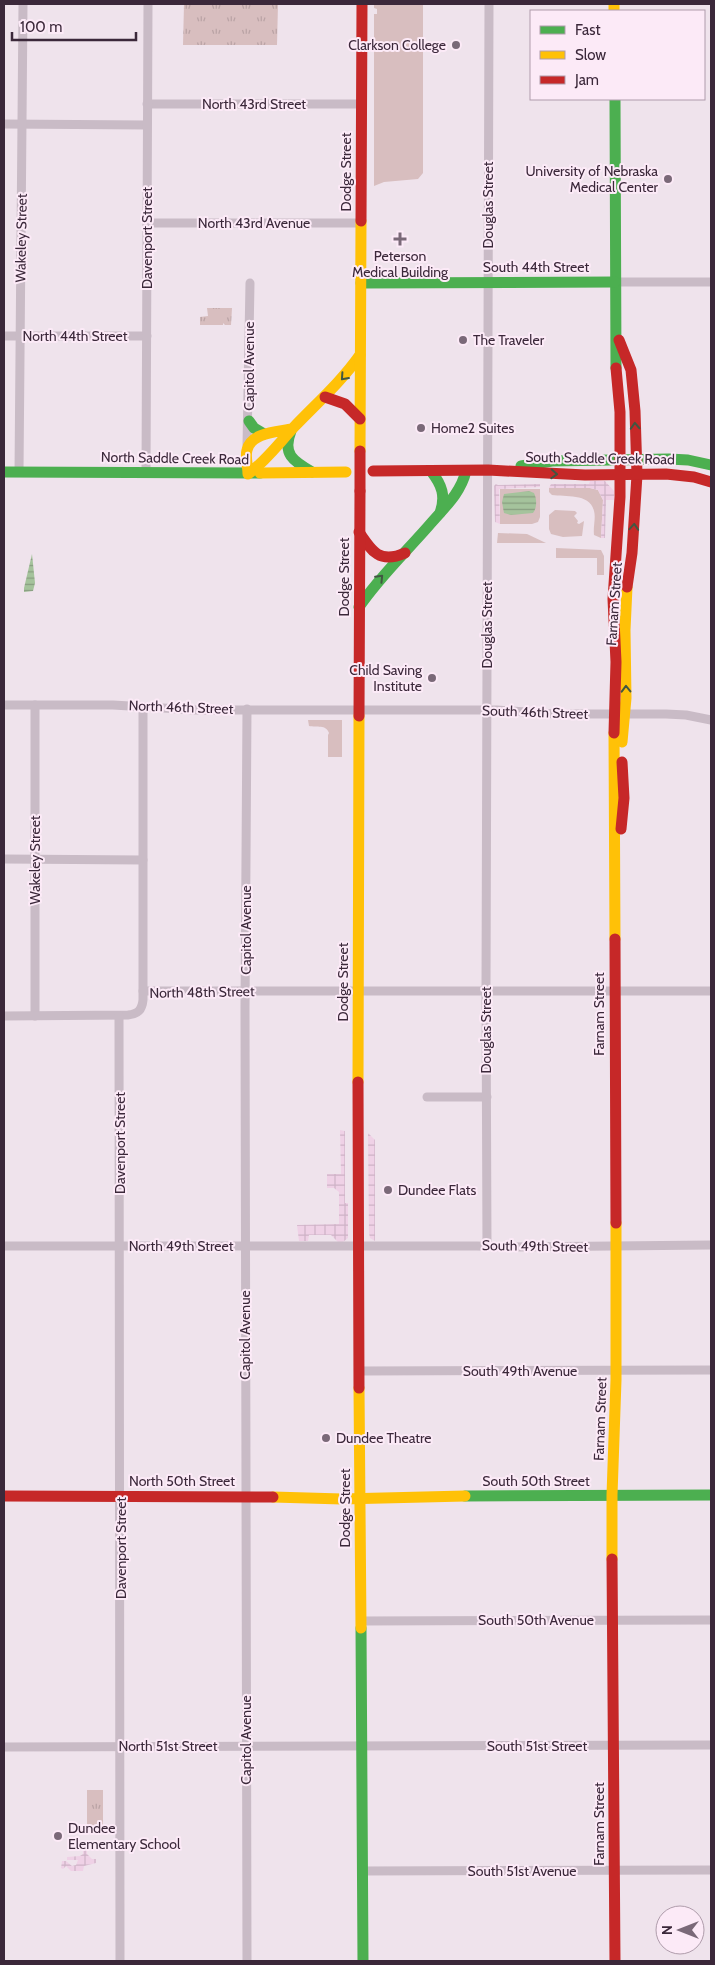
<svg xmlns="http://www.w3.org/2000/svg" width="715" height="1965" font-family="Cabin,sans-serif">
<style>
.grass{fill:#d8bebf}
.park{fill:url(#park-tufts)}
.plaza{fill:url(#plaza-grid)}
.water{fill:url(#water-rules)}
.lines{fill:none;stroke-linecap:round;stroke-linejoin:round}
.street{stroke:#c9bbc6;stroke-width:9}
.fast{stroke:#4caf50;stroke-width:11}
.slow{stroke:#ffc107;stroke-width:11}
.jam{stroke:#c62828;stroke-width:11}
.jam-bridge{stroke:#c62828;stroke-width:11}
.oneway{stroke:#415742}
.poi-dot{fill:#7a6978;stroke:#fceaf7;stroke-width:2}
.labels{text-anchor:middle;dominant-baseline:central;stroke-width:4;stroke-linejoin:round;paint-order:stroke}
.poi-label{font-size:14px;fill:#3b283a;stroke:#fceaf7;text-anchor:start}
.street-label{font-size:14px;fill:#3b283a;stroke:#fceaf7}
</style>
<defs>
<pattern id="park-tufts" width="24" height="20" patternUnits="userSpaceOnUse" patternTransform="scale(1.25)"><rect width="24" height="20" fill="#d8bebf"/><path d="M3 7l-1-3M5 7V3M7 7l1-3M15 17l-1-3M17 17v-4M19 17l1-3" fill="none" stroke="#baa3a5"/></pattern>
<pattern id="plaza-grid" width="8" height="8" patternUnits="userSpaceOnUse" patternTransform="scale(1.25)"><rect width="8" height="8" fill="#efd1e6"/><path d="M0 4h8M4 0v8" fill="none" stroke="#ceb3c6"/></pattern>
<pattern id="water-rules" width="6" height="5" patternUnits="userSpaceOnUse" patternTransform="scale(1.25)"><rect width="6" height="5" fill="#a5c39c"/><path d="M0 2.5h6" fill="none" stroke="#889e80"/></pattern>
</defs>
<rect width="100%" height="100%" fill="#efe3ec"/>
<g class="grass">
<polygon points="374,4 423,4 423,173 418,179 384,182 374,186 374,14 377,14 377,9 374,8"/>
<path d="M549 488H590L598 490 603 500 601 538 594 535C593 527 596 518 594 511 590 493 565 497 552 495L549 492Z"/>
<polygon points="500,489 540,489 540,517 538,522 532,524 500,524"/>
<polygon points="555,510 575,511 577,513 574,516 578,521 577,523 579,524 584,521 582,536 563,537 551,534 549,529 549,515"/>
<polygon points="498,533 527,534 546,543 497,543"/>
<polygon points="556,548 601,550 604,556 604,575 597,575 597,558 556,558"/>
<path d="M308 720H342V757H328V735L329 733C326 724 317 728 309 726Z"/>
</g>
<g class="park">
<polygon points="184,4 278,4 277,45 183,45"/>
<polygon points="207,308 232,308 231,325 225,325 223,323 223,325 200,325 200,317 208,316"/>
<polygon points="87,1790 103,1790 103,1826 100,1830 87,1830"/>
</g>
<g class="plaza">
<polygon points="590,481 605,481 614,491 614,500 606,500 605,538 601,538 603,500 598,490 590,488 549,488 551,484 589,484"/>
<polygon points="496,484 498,485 540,484 540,487 499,489 500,524 495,522 494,486"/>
<polygon points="340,1130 345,1131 345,1203 348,1203 348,1238 343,1242 338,1242 331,1235 309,1235 308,1241 299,1241 297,1225 339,1224 339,1192 334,1188 327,1188 327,1174 341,1174"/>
<polygon points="368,1133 375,1140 375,1241 370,1238 369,1233"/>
<polygon points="83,1849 87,1849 87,1854 92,1859 96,1859 96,1863 84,1866 83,1871 71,1871 66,1866 63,1869 61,1868 62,1861 66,1861 72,1866 76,1865 78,1860 67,1860 67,1857 80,1856 83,1854"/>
</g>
<g class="water">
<path d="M529 491 534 493C537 499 537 508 533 513L511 515 504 513 502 502 504 494Z"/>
<polygon points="32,554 35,583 33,591 24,592 24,588"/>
</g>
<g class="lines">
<g class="street">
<polyline points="147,104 362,104"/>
<polyline points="4,124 147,125"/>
<polyline points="147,223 361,223"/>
<polyline points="615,282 711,282"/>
<polyline points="4,336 147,336"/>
<polyline points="247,445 250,283"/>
<polyline points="19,472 23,4"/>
<polyline points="146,473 148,4"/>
<polyline points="4,705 113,705 196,710 497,710 555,714 666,714 686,715 711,720"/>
<polyline points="35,705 35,1016"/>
<polyline points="4,859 143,860"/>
<polyline points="143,991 711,991"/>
<path d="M4 1016 128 1015C138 1014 142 1010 143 1000V707"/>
<polyline points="119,1016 120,1961"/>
<polyline points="427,1097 487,1097"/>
<polyline points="4,1246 477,1246 514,1247 711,1245"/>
<polyline points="487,1246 486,991 489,4"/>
<polyline points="360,1371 711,1370"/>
<polyline points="361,1621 711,1620"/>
<polyline points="4,1747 711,1745"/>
<polyline points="362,1871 711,1870"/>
<polyline points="247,1961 245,1008 247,709"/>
</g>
<g class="fast">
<polyline points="615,99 616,368"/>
<polyline points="361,283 615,282"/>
<polyline points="249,421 254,428 264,434"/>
<path d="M291 431C282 454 293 461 312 472"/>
<polyline points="521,466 552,461 669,459 688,460 711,465"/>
<path d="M431 471C442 485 446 496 440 513"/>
<polyline points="4,472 260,473"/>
<path d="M359 607C380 576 408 550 432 522 446 506 461 492 466 471"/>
<polyline points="465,1496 711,1495"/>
<polyline points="361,1628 363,1961"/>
</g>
<g class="slow">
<polyline points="614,4 614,11"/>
<path d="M292 429C278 432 251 432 247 450 245 457 248 466 248 474 266 461 279 443 294 427 317 403 341 382 360 355"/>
<polyline points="360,451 361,221"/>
<polyline points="260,473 346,472"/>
<polyline points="614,733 615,939"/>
<polyline points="622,742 626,698 625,630 627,587"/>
<polyline points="358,1082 359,716"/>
<polyline points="359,1388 361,1628"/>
<polyline points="273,1497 342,1499 465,1496"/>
<polyline points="612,1559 612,1495 616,1380 616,1223"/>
</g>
<g class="jam">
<polyline points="361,221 362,4"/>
<polyline points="619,340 631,370 635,411 637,475 632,553 627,587"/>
<polyline points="325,397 345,404 360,419"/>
<polyline points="373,471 488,470 585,475 666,474 694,477 711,482"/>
<path d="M359 532C372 552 380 564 405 553"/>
<polyline points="359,716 360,491"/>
<polyline points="614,733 616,662 613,599 620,497 620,412 616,368"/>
<polyline points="621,829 624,798 622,762"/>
<polyline points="615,939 616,1223"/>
<polyline points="358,1082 359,1388"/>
<polyline points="4,1496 273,1497"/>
<polyline points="612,1559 615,1961"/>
</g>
<polyline class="jam-bridge" points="360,451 360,491"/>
</g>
<defs><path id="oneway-chevron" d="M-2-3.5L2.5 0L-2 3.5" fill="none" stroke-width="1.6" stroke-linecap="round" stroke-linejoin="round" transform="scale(1.25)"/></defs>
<g class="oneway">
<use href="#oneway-chevron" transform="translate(344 377) rotate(132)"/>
<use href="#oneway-chevron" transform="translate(635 426) rotate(-93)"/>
<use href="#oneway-chevron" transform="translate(554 474) rotate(3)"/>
<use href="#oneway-chevron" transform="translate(634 527) rotate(-86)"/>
<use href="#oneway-chevron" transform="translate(380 578) rotate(-46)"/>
<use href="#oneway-chevron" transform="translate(626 689) rotate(-91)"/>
</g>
<g class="poi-dot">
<circle cx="456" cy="45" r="5"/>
<circle cx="668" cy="179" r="5"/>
<path d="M397.5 231.5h5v5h5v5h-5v5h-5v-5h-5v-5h5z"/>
<circle cx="463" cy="340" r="5"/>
<circle cx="421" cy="428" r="5"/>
<circle cx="432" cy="678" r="5"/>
<circle cx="388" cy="1190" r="5"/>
<circle cx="326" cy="1438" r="5"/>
<circle cx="58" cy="1836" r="5"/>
</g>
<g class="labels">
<g class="poi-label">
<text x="446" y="45" text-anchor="end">Clarkson College</text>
<text x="658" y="171" text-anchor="end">University of Nebraska<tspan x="658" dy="16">Medical Center</tspan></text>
<text x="400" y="256" text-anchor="middle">Peterson<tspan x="400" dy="16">Medical Building</tspan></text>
<text x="473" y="340">The Traveler</text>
<text x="431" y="428">Home2 Suites</text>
<text x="422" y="670" text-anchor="end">Child Saving<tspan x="422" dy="16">Institute</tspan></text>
<text x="398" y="1190">Dundee Flats</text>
<text x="336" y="1438">Dundee Theatre</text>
<text x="68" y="1828">Dundee<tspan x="68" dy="16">Elementary School</tspan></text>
</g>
<g class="street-label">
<text x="254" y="104">North 43rd Street</text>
<text transform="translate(346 172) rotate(-90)">Dodge Street</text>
<text transform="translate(488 205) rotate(-90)">Douglas Street</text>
<text x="254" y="223">North 43rd Avenue</text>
<text transform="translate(21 238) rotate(-89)">Wakeley Street</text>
<text transform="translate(147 238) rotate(-90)">Davenport Street</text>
<text x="536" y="267">South 44th Street</text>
<text x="75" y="336">North 44th Street</text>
<text transform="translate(249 366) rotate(-90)">Capitol Avenue</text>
<text transform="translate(175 458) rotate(1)">North Saddle Creek Road</text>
<text transform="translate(600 458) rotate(1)">South Saddle Creek Road</text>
<text transform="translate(344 577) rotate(-90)">Dodge Street</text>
<text transform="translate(614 604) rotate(-86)">Farnam Street</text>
<text transform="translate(487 625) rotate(-90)">Douglas Street</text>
<text transform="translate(181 707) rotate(2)">North 46th Street</text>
<text transform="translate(535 712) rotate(2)">South 46th Street</text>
<text transform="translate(35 860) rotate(-90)">Wakeley Street</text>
<text transform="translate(246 930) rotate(-90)">Capitol Avenue</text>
<text transform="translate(343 982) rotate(-90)">Dodge Street</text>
<text transform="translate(202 992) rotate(-1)">North 48th Street</text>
<text transform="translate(599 1014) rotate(-90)">Farnam Street</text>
<text transform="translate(486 1030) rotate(-90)">Douglas Street</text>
<text transform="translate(120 1143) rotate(-90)">Davenport Street</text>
<text x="181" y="1246">North 49th Street</text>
<text transform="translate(535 1246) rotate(1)">South 49th Street</text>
<text transform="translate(245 1335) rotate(-90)">Capitol Avenue</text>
<text x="520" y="1371">South 49th Avenue</text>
<text transform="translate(600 1419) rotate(-88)">Farnam Street</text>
<text x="182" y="1481">North 50th Street</text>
<text x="536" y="1481">South 50th Street</text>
<text transform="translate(345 1508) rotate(-90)">Dodge Street</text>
<text transform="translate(121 1548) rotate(-90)">Davenport Street</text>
<text x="536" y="1620">South 50th Avenue</text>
<text transform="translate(246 1740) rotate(-90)">Capitol Avenue</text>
<text x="168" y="1746">North 51st Street</text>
<text x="537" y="1746">South 51st Street</text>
<text transform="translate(599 1824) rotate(-90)">Farnam Street</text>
<text x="522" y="1871">South 51st Avenue</text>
</g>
</g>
<rect width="715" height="1965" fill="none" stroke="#3b283a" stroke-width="10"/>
<rect x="530" y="10" width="175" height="90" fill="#fceaf7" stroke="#af9cab"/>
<rect x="540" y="26" width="25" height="8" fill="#4caf50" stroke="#af9cab"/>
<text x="575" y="35" font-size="15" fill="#3b283a">Fast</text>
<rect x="540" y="51" width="25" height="8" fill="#ffc107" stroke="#af9cab"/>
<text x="575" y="60" font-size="15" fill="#3b283a">Slow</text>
<rect x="540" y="76" width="25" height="8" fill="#c62828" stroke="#af9cab"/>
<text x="575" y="85" font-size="15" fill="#3b283a">Jam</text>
<g transform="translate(680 1930) rotate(270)"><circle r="24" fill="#fceaf7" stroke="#af9cab"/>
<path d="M0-4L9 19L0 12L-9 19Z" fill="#7a6978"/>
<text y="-8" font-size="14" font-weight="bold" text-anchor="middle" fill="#3b283a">N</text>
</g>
<path d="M12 32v8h124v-8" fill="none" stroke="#3b283a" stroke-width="2.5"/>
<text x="20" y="32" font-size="15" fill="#3b283a" stroke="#fceaf7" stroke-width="4" paint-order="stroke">100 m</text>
</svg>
